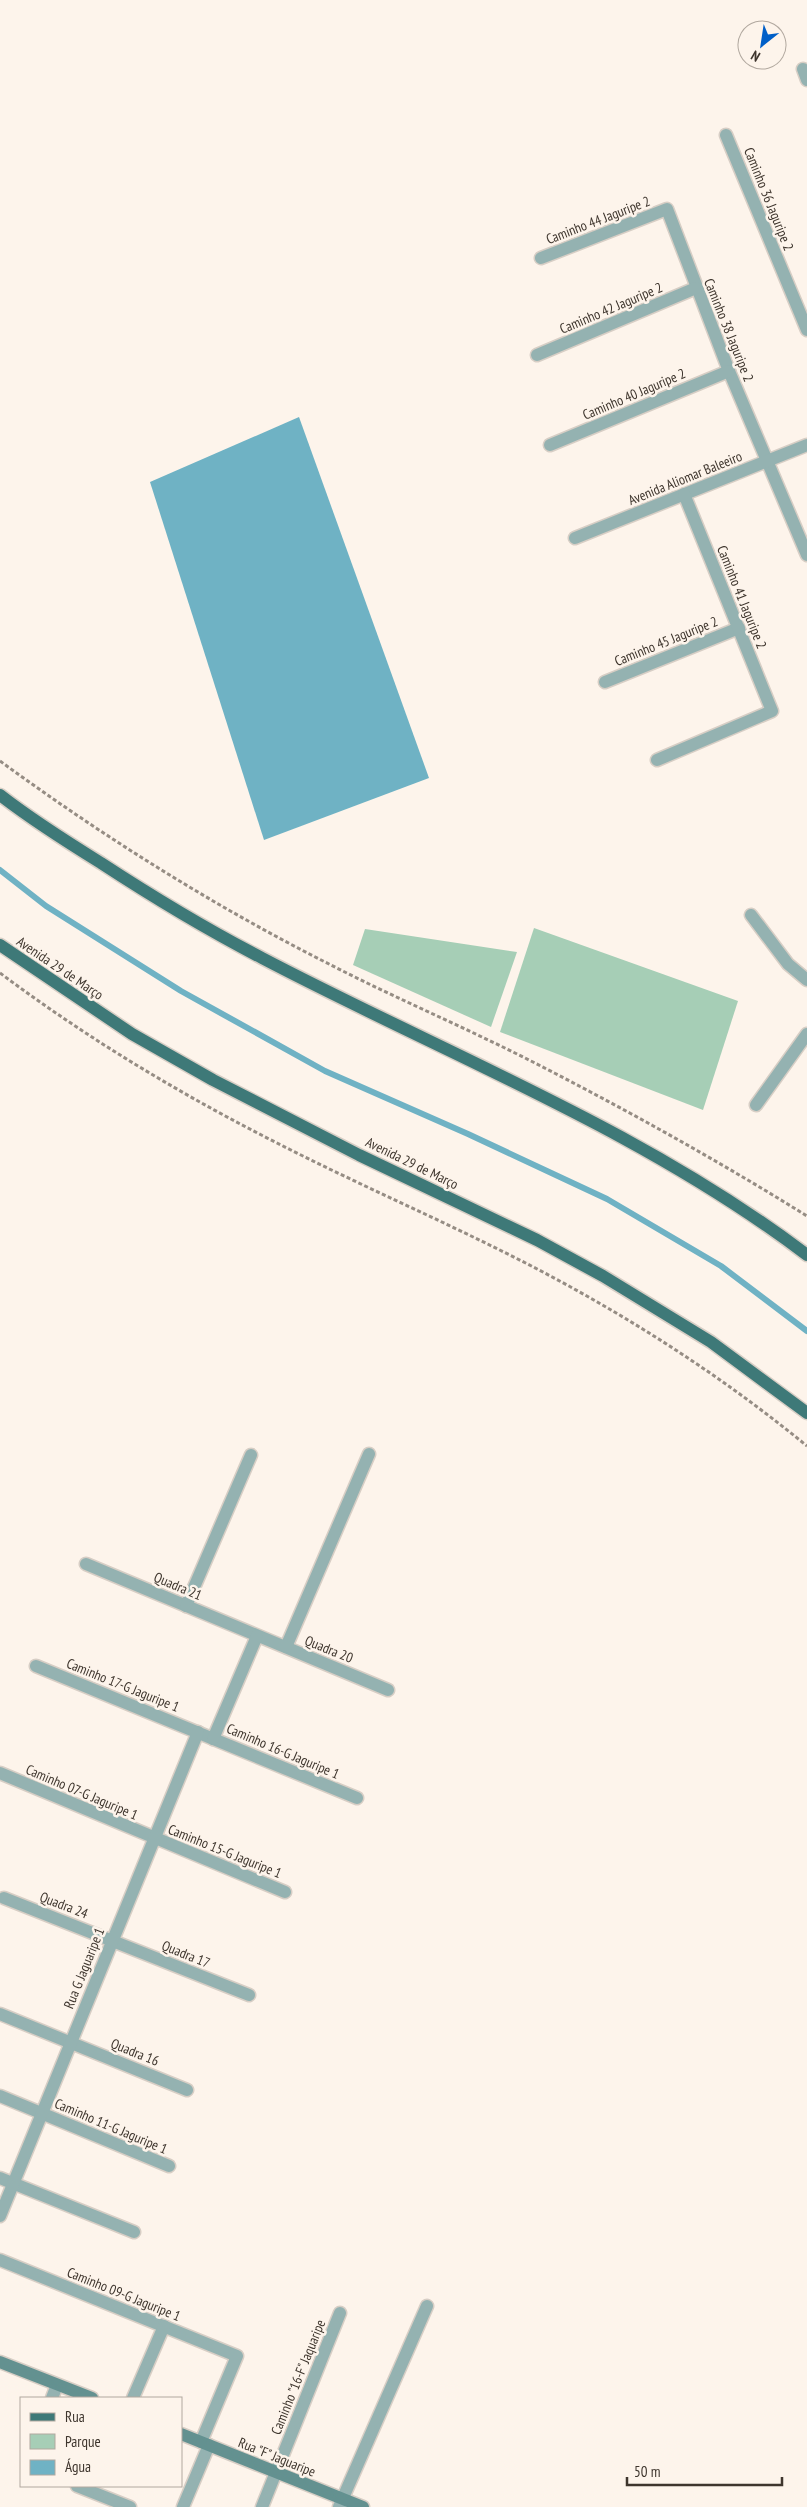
<svg xmlns="http://www.w3.org/2000/svg" width="807" height="2507" font-family="'PT Sans Narrow',sans-serif">
<style>
.green{fill:#a6ceb6}
.water{fill:#6fb2c4}
.lines{fill:none;stroke-linecap:round;stroke-linejoin:round}
.stream{stroke:#6fb2c4;stroke-width:6}
.street-casing{stroke:#d7cec5;stroke-width:15}
.secondary-casing{stroke:#d7cec5;stroke-width:15}
.primary-casing{stroke:#d7cec5;stroke-width:15}
.path{stroke:#968d84;stroke-width:3;stroke-dasharray:4 2.5;stroke-linecap:butt}
.street{stroke:#94b2b1;stroke-width:12}
.secondary{stroke:#639190;stroke-width:12}
.primary{stroke:#3e7978;stroke-width:12}
.labels{text-anchor:middle;dominant-baseline:central;stroke-width:5;stroke-linejoin:round;paint-order:stroke}
.street-label{font-size:14px;fill:#3e352d;stroke:#fdf4eb}
</style>
<rect width="100%" height="100%" fill="#fdf4eb"/>
<g class="green">
<polygon points="534,928 738,1001 703,1110 500,1032"/>
<polygon points="365,929 517,952 491,1027 353,965"/>
</g>
<polygon class="water" points="299,417 429,778 264,840 150,482"/>
<g class="lines">
<polyline class="stream" points="0,870 46,906 181,991 325,1071 468,1134 607,1199 721,1266 807,1331"/>
<g class="street-casing">
<g id="street">
<polyline points="803,69 807,80"/>
<polyline points="726,135 807,330"/>
<polyline points="541,258 667,209 729,371 807,555"/>
<polyline points="537,355 696,288"/>
<polyline points="550,445 729,371"/>
<polyline points="575,538 807,445"/>
<polyline points="605,682 739,628"/>
<polyline points="657,760 772,711 684,494"/>
<polyline points="751,915 788,964 807,980"/>
<polyline points="756,1105 807,1034"/>
<polyline points="86,1564 388,1690"/>
<polyline points="186,1606 251,1455"/>
<polyline points="286,1647 369,1454"/>
<polyline points="36,1666 357,1798"/>
<polyline points="213,1739 257,1636"/>
<polyline points="0,1773 285,1892"/>
<polyline points="4,1898 249,1995"/>
<polyline points="0,2014 187,2090"/>
<polyline points="0,2096 169,2166"/>
<polyline points="0,2178 134,2232"/>
<polyline points="0,2216 198,1732"/>
<polyline points="0,2260 237,2356 201,2442"/>
<polyline points="52,2398 57,2385"/>
<polyline points="133,2398 164,2326"/>
<polyline points="77,2486 130,2507"/>
<polyline points="183,2507 209,2445"/>
<polyline points="262,2507 340,2313"/>
<polyline points="339,2507 427,2306"/>
</g>
</g>
<g class="secondary-casing">
<g id="secondary">
<polyline points="0,2362 92,2398"/>
<polyline points="181,2434 363,2507"/>
</g>
</g>
<g class="primary-casing">
<g id="primary">
<path d="M0 795C32 820 67 842 101 863 153 897 206 929 262 958 445 1054 641 1129 807 1255"/>
<polyline points="0,945 132,1034 213,1080 359,1155 537,1240 603,1276 711,1342 807,1413"/>
</g>
</g>
<g class="path">
<path d="M0 761C104 837 214 906 329 964 395 998 464 1027 531 1061 625 1109 717 1160 807 1216"/>
<path d="M0 973C87 1038 180 1094 277 1143 369 1190 465 1230 556 1279 645 1327 729 1382 807 1446"/>
</g>
<use href="#street" class="street"/>
<use href="#secondary" class="secondary"/>
<use href="#primary" class="primary"/>
</g>
<g class="labels">
<g class="street-label">
<text transform="translate(769 199) rotate(68)">Caminho 36 Jaguripe 2</text>
<text transform="translate(598 220) rotate(-21)">Caminho 44 Jaguripe 2</text>
<text transform="translate(611 308) rotate(-23)">Caminho 42 Jaguripe 2</text>
<text transform="translate(729 330) rotate(68)">Caminho 38 Jaguripe 2</text>
<text transform="translate(634 394) rotate(-23)">Caminho 40 Jaguripe 2</text>
<text transform="translate(685 478) rotate(-22)">Avenida Aliomar Baleeiro</text>
<text transform="translate(742 597) rotate(68)">Caminho 41 Jaguripe 2</text>
<text transform="translate(666 641) rotate(-22)">Caminho 45 Jaguripe 2</text>
<text transform="translate(60 968) rotate(34)">Avenida 29 de Março</text>
<text transform="translate(412 1163) rotate(26)">Avenida 29 de Março</text>
<text transform="translate(178 1586) rotate(23)">Quadra 21</text>
<text transform="translate(329 1649) rotate(22)">Quadra 20</text>
<text transform="translate(123 1685) rotate(22)">Caminho 17-G Jaguripe 1</text>
<text transform="translate(283 1751) rotate(23)">Caminho 16-G Jaguripe 1</text>
<text transform="translate(82 1792) rotate(23)">Caminho 07-G Jaguripe 1</text>
<text transform="translate(225 1851) rotate(22)">Caminho 15-G Jaguripe 1</text>
<text transform="translate(64 1905) rotate(21)">Quadra 24</text>
<text transform="translate(186 1954) rotate(22)">Quadra 17</text>
<text transform="translate(84 1968) rotate(-68)">Rua G Jaguaripe 1</text>
<text transform="translate(135 2052) rotate(22)">Quadra 16</text>
<text transform="translate(111 2126) rotate(23)">Caminho 11-G Jaguripe 1</text>
<text transform="translate(124 2294) rotate(22)">Caminho 09-G Jaguripe 1</text>
<text transform="translate(298 2377) rotate(-68)">Caminho "16-F" Jaquaripe</text>
<text transform="translate(277 2457) rotate(22)">Rua "F" Jaguaripe</text>
</g>
</g>
<rect x="20" y="2397" width="162" height="90" fill="#fdf4eb" stroke="#b1a89f"/>
<rect x="30" y="2413" width="25" height="8" fill="#3e7978" stroke="#b1a89f"/>
<text x="65" y="2422" font-size="15" fill="#3e352d">Rua</text>
<rect x="30" y="2434" width="25" height="15" fill="#a6ceb6" stroke="#b1a89f"/>
<text x="65" y="2447" font-size="15" fill="#3e352d">Parque</text>
<rect x="30" y="2460" width="25" height="15" fill="#6fb2c4" stroke="#b1a89f"/>
<text x="65" y="2472" font-size="15" fill="#3e352d">Água</text>
<g transform="translate(762 45) rotate(210)"><circle r="24" fill="#fdf4eb" stroke="#b1a89f"/>
<path d="M0-4L9 19L0 12L-9 19Z" fill="#005fc8"/>
<text y="-8" font-size="14" font-weight="bold" text-anchor="middle" fill="#3e352d">N</text>
</g>
<path d="M627 2477v8h155v-8" fill="none" stroke="#3e352d" stroke-width="2.5"/>
<text x="634" y="2477" font-size="15" fill="#3e352d" stroke="#fdf4eb" stroke-width="4" paint-order="stroke">50 m</text>
</svg>
